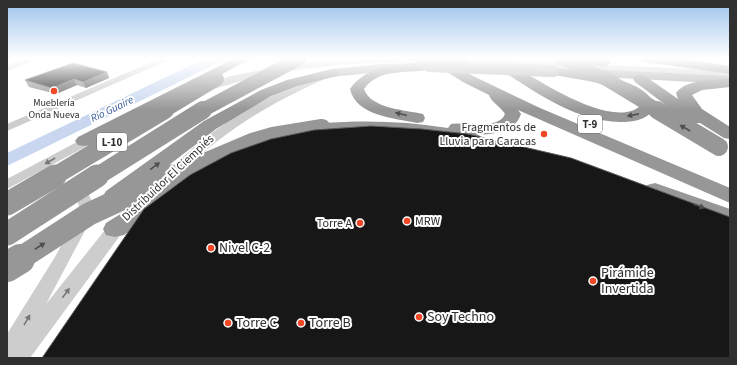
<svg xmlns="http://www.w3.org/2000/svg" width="737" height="365" font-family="'Source Sans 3',sans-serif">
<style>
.water{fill:#c8d7ef}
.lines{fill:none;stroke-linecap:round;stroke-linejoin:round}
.minor{fill:#cdcdcd;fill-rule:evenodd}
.major{fill:#a8a8a8;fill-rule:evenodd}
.highway{fill:#979797;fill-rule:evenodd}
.minor-bridge{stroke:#cdcdcd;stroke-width:10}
.major-bridge{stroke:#a8a8a8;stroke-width:12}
.highway-bridge-far3{stroke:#979797;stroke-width:14}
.highway-bridge-far2{stroke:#979797;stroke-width:18}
.highway-bridge-far1{stroke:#979797;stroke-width:23}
.highway-bridge{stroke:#979797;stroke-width:30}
.wall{fill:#8b8b8b}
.shaded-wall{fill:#5d5d5d}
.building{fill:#171717;stroke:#5d5d5d}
.oneway{fill:#4f4f4f}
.oneway2{fill:#777}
.poi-dot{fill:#f34827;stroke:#fff;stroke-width:1.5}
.labels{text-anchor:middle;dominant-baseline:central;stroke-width:4;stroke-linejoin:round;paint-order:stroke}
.far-poi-label{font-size:10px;fill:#303030;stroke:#fff}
.far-water-label{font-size:11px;font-style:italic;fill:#375c9a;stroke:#fff}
.shield{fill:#fff;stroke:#6e6e6e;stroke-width:1}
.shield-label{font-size:11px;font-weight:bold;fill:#303030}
.poi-label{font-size:12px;fill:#303030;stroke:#fff;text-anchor:end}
.street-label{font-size:12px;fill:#303030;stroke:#fff}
.near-poi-label{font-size:14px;fill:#303030;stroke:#fff;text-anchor:start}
</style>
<rect width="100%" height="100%" fill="#fff"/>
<polygon class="water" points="206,58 228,58 7,166 7,153"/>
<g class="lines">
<g class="minor">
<polygon points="27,58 41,58 7,71 7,65"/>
<polygon points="161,58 173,58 7,131 7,124"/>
<path d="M352 58H426L427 60 423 63C365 61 308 66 251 78 236 82 222 87 207 91L202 88C215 73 329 60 352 58Z"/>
<polygon points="511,60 730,71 730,77 508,65 507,63"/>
<path d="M322 74 325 75V79C266 105 223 132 176 177H166L164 174 202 140 237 115 275 94Z"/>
<polygon points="94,133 98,134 100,137 98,140 7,189 7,179"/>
<path d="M69 185 88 193 96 210 46 304 109 225C115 219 119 216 128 218L130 222 30 358H7V334L55 257 80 210 77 199 64 192 62 189 64 186Z"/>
</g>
<g class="major">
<polygon points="413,63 417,64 419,66 417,68 332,77 326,73 332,69 382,64"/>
<polygon points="587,69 730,76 730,84 583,76 581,73"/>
</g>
<g class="highway">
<polygon points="235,58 252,58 90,145 84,146 78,145 75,141 78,137"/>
<path d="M430 58H444L473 76 540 108 730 188V203L518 110 521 114C515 132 495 134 479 135L482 139 479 143 473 144C423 132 373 130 322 133L316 132 313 128 316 124 322 123C365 120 406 121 448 128L451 124C464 121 498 131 505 114 501 107 491 102 489 95L463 82 431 62Z"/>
<path d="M497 58 503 59C530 75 609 130 639 107 632 83 570 79 548 74L546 71 548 68 553 67C579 71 632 76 650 97 653 100 654 104 655 108 647 120 634 122 620 122 572 121 532 89 493 65L491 62Z"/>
<polygon points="572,58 600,58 609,60 611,63 604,67 573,61"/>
<polygon points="639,58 676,58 730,66 730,74 645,62"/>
<path d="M429 62 434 63 436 66 434 69C412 74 379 67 364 89 371 109 406 110 423 114L425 118 423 122 417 123C394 118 356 116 350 89 367 64 401 64 429 62Z"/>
<polygon points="332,69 337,70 339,73 337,76 297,86 271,96 216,129 122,201 114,203 106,201 103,196 106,191 204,121 261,90 287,80"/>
<path d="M640 75 645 76 678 99 676 93C686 79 714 80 730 79V87L702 90 692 95 702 109 730 127V139L724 138 700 123H690L635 82 633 79 635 76Z"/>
<polygon points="655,183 730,209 730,225 647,195 644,190 647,185"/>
<polygon points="167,188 175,190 178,195 175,200 124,235 115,237 106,235 103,229 106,223 159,190"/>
</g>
<polyline class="minor-bridge" points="449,60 511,63"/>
<polyline class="major-bridge" points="429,66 553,71"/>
<g class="highway-bridge-far3">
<polyline points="561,58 608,80 659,111"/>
<polyline points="423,60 462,58"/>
<polyline points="164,111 217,79"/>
<polyline points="201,111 300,58"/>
</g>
<g class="highway-bridge-far2">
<polyline points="657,110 719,147"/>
<polyline points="53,177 165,110"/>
<polyline points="96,177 203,110"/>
<polyline points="169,177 252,142 273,136 322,128"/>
</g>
<g class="highway-bridge-far1">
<polyline points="7,204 55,176"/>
<polyline points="7,234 97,176"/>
<polyline points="18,260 89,214 171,176"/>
</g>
<polyline class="highway-bridge" points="7,267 20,259"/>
</g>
<polygon class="wall" points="107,72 109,78 86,88 77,85 56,94 29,87 25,80"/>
<g class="shaded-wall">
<polygon points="107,72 109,78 86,88 83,82"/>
<polygon points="74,79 77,85 56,94 52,88"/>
</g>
<g class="building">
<polygon points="73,63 107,72 83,82 74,79 52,88 25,80"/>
<polygon points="371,126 422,129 468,134 571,158 730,217 730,358 42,358 144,209 190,175 231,153 271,139 314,130"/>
</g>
<defs><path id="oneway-solid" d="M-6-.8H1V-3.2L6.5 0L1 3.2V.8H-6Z"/></defs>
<g class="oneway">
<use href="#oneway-solid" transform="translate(401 114) rotate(-166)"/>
<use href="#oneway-solid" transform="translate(633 115) rotate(169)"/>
<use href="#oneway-solid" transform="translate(685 128) rotate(-150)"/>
<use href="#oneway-solid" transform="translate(155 166) rotate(-36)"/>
<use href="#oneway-solid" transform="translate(699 206) rotate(20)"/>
<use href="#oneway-solid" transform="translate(40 246) rotate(-33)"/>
</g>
<g class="oneway2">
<use href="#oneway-solid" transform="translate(50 161) rotate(150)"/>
<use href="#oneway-solid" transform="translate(66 293) rotate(-53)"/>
<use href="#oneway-solid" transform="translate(27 320) rotate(-60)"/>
</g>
<linearGradient id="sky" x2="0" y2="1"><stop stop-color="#9bc2eb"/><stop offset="0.53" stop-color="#fff"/><stop offset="1" stop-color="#fff" stop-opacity="0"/></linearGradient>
<rect width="737" height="110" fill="url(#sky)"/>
<g class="poi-dot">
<circle cx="54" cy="91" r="4"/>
<circle cx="544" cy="134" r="4"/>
<circle cx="407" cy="221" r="4"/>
<circle cx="360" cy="223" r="4"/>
<circle cx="211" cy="248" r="4"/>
<circle cx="593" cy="281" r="4"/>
<circle cx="419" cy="317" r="4"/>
<circle cx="228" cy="323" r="4"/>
<circle cx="301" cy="323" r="4"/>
</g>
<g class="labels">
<g class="far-poi-label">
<text x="54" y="103">Mueblería<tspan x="54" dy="12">Onda Nueva</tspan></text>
</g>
<g class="far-water-label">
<text transform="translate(112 109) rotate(-26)">Río Guaire</text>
</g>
<g class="shield">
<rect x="578" y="115" width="24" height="18" rx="3"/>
<rect x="97" y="133" width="30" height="18" rx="3"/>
</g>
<g class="shield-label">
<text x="590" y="124">T-9</text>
<text x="112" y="142">L-10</text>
</g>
<g class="poi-label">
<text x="536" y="127">Fragmentos de<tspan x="536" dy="14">Lluvia para Caracas</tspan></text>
<text x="415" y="221" text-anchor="start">MRW</text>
<text x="352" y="223">Torre A</text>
</g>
<g class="street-label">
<text transform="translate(168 178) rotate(-43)">Distribuidor El Ciempiés</text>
</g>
<g class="near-poi-label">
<text x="219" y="248">Nivel C-2</text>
<text x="601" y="273">Pirámide<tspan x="601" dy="16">Invertida</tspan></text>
<text x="427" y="317">Soy Techno</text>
<text x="236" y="323">Torre C</text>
<text x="309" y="323">Torre B</text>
</g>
</g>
<rect width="737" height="365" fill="none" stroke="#303030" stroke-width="16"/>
</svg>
